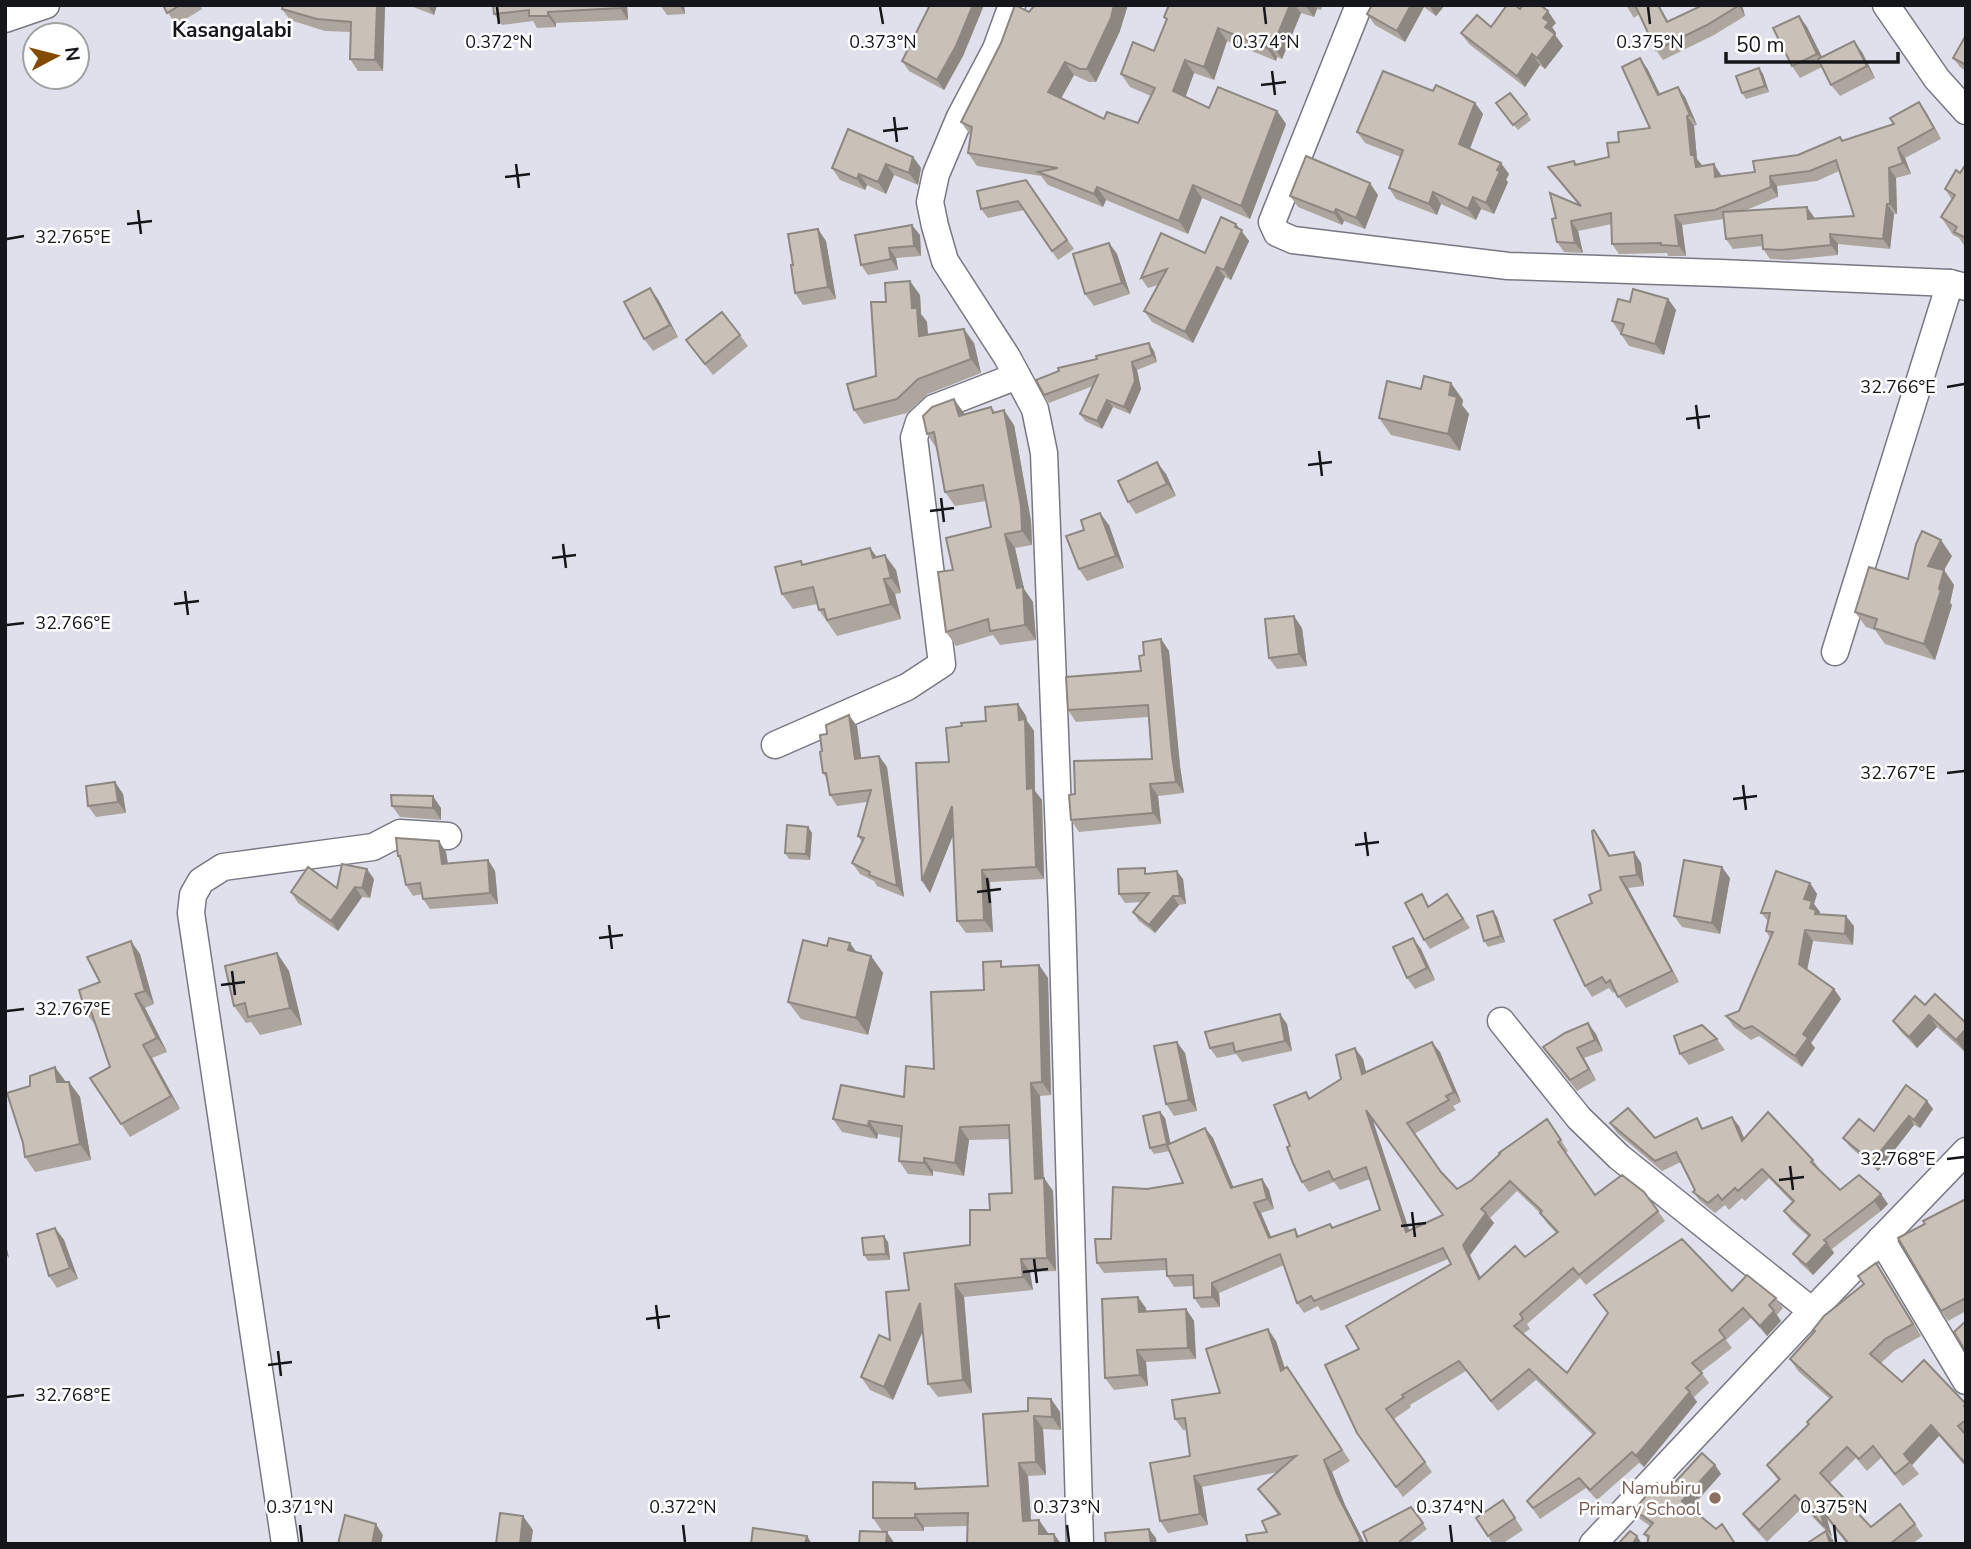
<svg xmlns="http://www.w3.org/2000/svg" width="1971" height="1549" font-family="'Nunito Sans',sans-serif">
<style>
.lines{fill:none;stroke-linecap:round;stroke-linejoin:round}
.street-casing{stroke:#787883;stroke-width:29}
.street{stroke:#fff;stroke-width:26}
.wall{fill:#ada69e;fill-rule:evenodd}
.shaded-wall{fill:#8d8781}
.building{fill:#c9c1b8;stroke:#8d8781;stroke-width:2;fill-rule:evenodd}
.ticks{fill:none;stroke:#15161a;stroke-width:2.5}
.education-dot{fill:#8d6e63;stroke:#fff;stroke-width:2.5}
.labels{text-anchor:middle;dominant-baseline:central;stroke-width:5;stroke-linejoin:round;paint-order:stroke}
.education-label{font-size:18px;fill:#785e54;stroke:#fff;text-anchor:end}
.quarter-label{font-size:21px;font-weight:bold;fill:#15161a;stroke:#fff}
.ticks-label{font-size:18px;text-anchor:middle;fill:#15161a;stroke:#fff;stroke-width:5;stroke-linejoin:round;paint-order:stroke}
</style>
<rect width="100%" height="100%" fill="#dfe0eb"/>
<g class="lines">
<g class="street-casing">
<g id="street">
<polyline points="1012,5 996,49 960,117 936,174 930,202 935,226 945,261 1007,357 1035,409 1044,453 1062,913 1080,1544"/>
<polyline points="1359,5 1272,222 1277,233 1293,240 1508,266 1720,273 1950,283 1966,287"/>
<polyline points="1886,5 1937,79 1966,111"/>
<polyline points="5,19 46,5"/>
<polyline points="1835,652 1950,283"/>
<polyline points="775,745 907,687 942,664 914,438 919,422 934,408 1017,376"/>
<polyline points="1501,1021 1579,1118 1619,1157 1812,1311"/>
<polyline points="1881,1239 1966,1381"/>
<polyline points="285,1544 191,913 193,895 201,881 223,867 373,847 400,833 448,836"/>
<polyline points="1593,1544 1812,1311 1966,1151"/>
</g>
</g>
<use href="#street" class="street"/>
</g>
<g class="wall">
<polygon points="163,5 200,5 202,9 176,25"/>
<polygon points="385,5 383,71 358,71 350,59 351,32 325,31 290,20 282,9"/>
<polygon points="408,5 437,5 434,15"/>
<polygon points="493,5 627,5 628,20 556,23 556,27 537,28 533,21 502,25 494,14"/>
<polygon points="660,5 684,5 685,14 667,15"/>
<polygon points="930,5 984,5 963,56 944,90 909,71 902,61"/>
<polygon points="1169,5 1323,5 1321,10 1317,9 1314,17 1301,13 1282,59 1277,57 1276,61 1227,41 1214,80 1194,73 1185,97 1209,108 1277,111 1286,124 1250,219 1202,198 1188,234 1106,200 1103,207 1048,185 1041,176 977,166 968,153 971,136 961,122 1029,12 1120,31 1096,82 1089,82 1074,75 1061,99 1104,119 1138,123 1151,96 1130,87 1121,74 1154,51 1167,21 1164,17"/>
<polygon points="1372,5 1445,5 1436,16 1424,7 1405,42 1375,25 1367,14"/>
<polygon points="1626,5 1659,5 1668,21 1742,5 1745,16 1714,35 1663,60 1656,50 1639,14 1634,18"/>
<polygon points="1799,16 1807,27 1822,57 1862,52 1875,78 1840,96 1831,85 1822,67 1800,78 1792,66"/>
<polygon points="1556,23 1552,27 1556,33 1555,35 1563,46 1545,69 1540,65 1525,87 1469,44 1461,33 1491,27"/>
<polygon points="1966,35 1966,71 1960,67 1953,58"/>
<path d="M1647 68 1660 94 1685 97 1697 125 1694 126 1697 159 1702 166 1721 175V176L1755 172 1798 155 1894 124 1919 102 1926 112 1941 139 1905 158 1911 174 1896 178 1897 214H1894L1890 249 1838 244V255L1788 260 1770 259 1763 249V246L1733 249 1726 239 1724 219 1682 225 1686 256H1668L1667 253 1619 254 1612 244V224L1578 231 1583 253 1564 252 1557 242 1556 218 1579 205 1548 167 1574 161 1577 164 1609 157 1619 142 1650 128ZM1839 171 1854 216 1814 219 1807 207 1744 211 1778 197 1777 186 1817 181Z"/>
<polygon points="1759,68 1763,74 1769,92 1746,99 1742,93"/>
<polygon points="1433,91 1475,103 1483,114 1470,149 1509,174 1506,180 1508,182 1494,214 1481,209 1476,220 1441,204 1437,215 1396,199 1389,188 1401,157 1365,143 1357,132"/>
<polygon points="1500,109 1527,114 1531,120 1518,130"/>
<polygon points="913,157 921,168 918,185 894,175 886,194 867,185 865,190 840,180 832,168"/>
<polygon points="1966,164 1966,248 1959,238 1953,235 1941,217 1952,200 1945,189 1960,173"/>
<polygon points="1026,180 1074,249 1058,260 1024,210 988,218 981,209"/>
<polygon points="1378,195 1365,229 1344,221 1342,225 1298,207 1290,196"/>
<polygon points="1236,224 1249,241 1231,280 1225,277 1193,343 1152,322 1144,311 1158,285 1148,288 1141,278 1205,253"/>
<polygon points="855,235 920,235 921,256 896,258 898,270 868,275 861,265"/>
<polygon points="826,241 836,299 803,305 795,293 793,265"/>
<polygon points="1109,243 1117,254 1130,294 1094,306 1085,294"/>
<polygon points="920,295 921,314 927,322 928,335 974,343 981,373 928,394 907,413 864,424 854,410 876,376 886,302"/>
<polygon points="658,299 678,337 653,351 644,339"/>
<polygon points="1668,299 1676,310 1664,355 1629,346 1612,321 1630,302"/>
<polygon points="740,335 748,346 713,375 686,340"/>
<polygon points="1154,351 1157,362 1137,370 1141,389 1130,414 1113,407 1102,429 1085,421 1080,414 1093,386 1049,403 1044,395"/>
<polygon points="1463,400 1462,405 1469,414 1460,451 1391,435 1379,418"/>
<polygon points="991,407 995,412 1014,425 1031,521 1032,545 1015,548 1024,589 1033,602 1036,640 1000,645 993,635 956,646 946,632 953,570 991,527 986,501 955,506 945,492 937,449 927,434 964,414"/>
<polygon points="1166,474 1176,496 1136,514 1128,502"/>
<polygon points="1109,525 1124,568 1087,581 1079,569"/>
<polygon points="870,548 877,557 896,570 901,593 895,594 901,619 837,636 819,610 817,604 793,609 782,594 801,561 803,565"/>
<polygon points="1952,556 1944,570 1954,585 1950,603 1952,605 1935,660 1885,644 1875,630 1866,627 1855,612 1908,579"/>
<polygon points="1302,628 1307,666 1277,669 1269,658"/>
<polygon points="1161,639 1169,651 1180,766 1184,793 1158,796 1161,824 1079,832 1071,820 1075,794 1152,759 1148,717 1076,722 1068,710 1141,671 1144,655"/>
<polygon points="1018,704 1026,716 1027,721 1034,731 1035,791 1042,800 1044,879 990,882 993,932 966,933 957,921 953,835 930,893 949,762 986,721"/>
<polygon points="857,726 861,759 879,756 887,767 904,897 877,886 874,881 860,874 852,863 862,842 858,836 867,802 837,806 830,795 828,780 823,773 822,751 827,734"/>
<polygon points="115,782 123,794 126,813 96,817 88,806"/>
<polygon points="392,806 441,808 441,820 400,817"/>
<polygon points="808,827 812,833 810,860 789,859 785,853"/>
<polygon points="1602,841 1610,855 1634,852 1641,863 1644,886 1628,888 1679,982 1626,1008 1615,992 1613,993 1609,988 1592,997 1585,986 1592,903 1601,890"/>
<polygon points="446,852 448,863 488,860 495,871 498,904 430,909 423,899 422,894 413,896 406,885 401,861 398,856"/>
<polygon points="1149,874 1183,879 1186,904 1179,905 1155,933 1139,921 1133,912 1142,902 1125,903 1119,894"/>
<polygon points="1730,878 1720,934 1682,927 1674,916"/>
<polygon points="374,879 370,898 362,897 338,931 298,903 291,892 337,888"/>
<polygon points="1810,883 1817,894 1814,904 1820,912 1819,914 1854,926 1853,945 1813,941 1807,970 1834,989 1841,999 1811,1043 1815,1048 1802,1067 1759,1036 1751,1040 1734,1027 1726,1016 1739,1011 1770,938 1766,931 1768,921 1761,913"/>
<polygon points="1447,894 1470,928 1430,949 1424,940 1429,906"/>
<polygon points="1497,917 1505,942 1488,947 1484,941"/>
<polygon points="1421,949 1435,980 1415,989 1407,978"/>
<polygon points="856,952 871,956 883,973 868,1035 801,1019 788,1002"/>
<polygon points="277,953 289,971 302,1025 260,1035 251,1022 246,1023 234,1006"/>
<polygon points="140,954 154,1004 145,1008 167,1052 152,1058 180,1109 130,1137 90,1078 110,1067 96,1026 86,1013 100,982"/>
<polygon points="1039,965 1048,978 1051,1095 1040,1096 1044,1178 1053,1191 1056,1271 1030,1272 1033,1290 964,1297 972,1393 938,1397 928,1384 923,1331 893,1400 870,1390 861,1377 890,1340 909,1290 970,1245 990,1210 1012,1193 1010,1139 969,1140 964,1176 933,1171 933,1176 908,1174 899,1161 901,1138 878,1134 877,1139 842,1132 833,1119 904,1097 934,1069 984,990 1005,967"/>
<polygon points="1925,1005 1966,1023 1966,1049 1964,1051 1937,1027 1917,1048 1901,1032 1893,1021"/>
<polygon points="1287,1024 1292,1051 1242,1062 1236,1054 1217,1058 1210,1048"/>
<polygon points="1596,1034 1603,1051 1584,1058 1596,1080 1577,1091 1543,1047"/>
<polygon points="1717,1039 1725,1050 1689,1065 1680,1054"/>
<path d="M1440 1052 1461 1102 1453 1106 1456 1110 1414 1134 1441 1172 1457 1189 1472 1180 1547 1119 1568 1151 1565 1153 1595 1195 1658 1211 1665 1221 1586 1285 1580 1278 1527 1324 1530 1329 1523 1334 1567 1373 1608 1313 1594 1295 1732 1291 1776 1298 1783 1308 1777 1315 1781 1321 1767 1336 1751 1318 1726 1340 1732 1348 1701 1372 1709 1383 1694 1397 1697 1402 1644 1467 1639 1463 1597 1500 1586 1488 1540 1519 1527 1501 1593 1435 1536 1380 1498 1411 1466 1371 1410 1405 1411 1407 1394 1419 1432 1472 1403 1497 1357 1433 1359 1349 1451 1264 1448 1259 1321 1311 1318 1306 1304 1313 1297 1303 1284 1265 1219 1293 1220 1307 1201 1308 1194 1298 1193 1286 1174 1287 1167 1276V1270L1104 1273 1097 1263 1111 1239 1147 1189 1183 1183 1170 1151 1154 1154 1150 1148 1160 1112 1165 1118 1170 1143 1205 1128 1213 1138 1233 1187 1262 1179 1269 1190 1274 1209 1261 1213 1271 1237 1295 1229 1299 1236 1330 1224 1333 1227 1380 1210 1370 1179 1340 1190 1334 1182 1309 1192 1302 1182 1290 1146 1306 1092 1310 1098 1341 1079 1363 1059 1366 1072ZM1373 1121 1443 1215 1409 1230ZM1517 1191 1540 1213 1547 1223 1556 1233 1525 1257 1480 1278 1470 1255 1494 1223 1490 1218Z"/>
<polygon points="1185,1053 1197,1111 1174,1116 1166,1104"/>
<polygon points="65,1082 69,1082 80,1097 91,1160 35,1172 25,1157"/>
<polygon points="1927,1101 1933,1109 1920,1128 1914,1125 1878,1171 1849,1146 1843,1138 1874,1131"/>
<polygon points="1610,1123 1655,1138 1704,1128 1739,1126 1744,1138 1813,1160 1820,1170 1840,1190 1888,1204 1881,1211 1832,1249 1834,1253 1813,1275 1800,1263 1793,1254 1809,1237 1791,1221 1784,1211 1792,1202 1769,1178 1745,1201 1742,1198 1729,1210 1725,1205 1715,1213 1700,1201 1693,1192 1695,1190 1681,1162 1662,1171 1617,1133"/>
<polygon points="1966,1199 1966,1311 1948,1321 1941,1311 1925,1224"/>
<polygon points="55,1228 64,1240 78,1279 57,1288 49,1276"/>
<polygon points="888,1242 890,1260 868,1261 864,1255"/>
<polygon points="1884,1275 1921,1336 1894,1351 1881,1363 1902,1382 1966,1404 1966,1467 1939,1436 1912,1465 1919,1474 1903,1486 1881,1458 1867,1471 1856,1458 1830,1483 1871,1527 1915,1524 1923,1536 1912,1544 1847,1544 1827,1519 1832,1537 1828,1532 1833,1540 1826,1531 1803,1507 1767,1542 1751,1525 1743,1514 1778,1480 1767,1465 1808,1425 1830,1399 1798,1371 1790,1359"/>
<polygon points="1146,1308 1146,1311 1186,1309 1194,1321 1196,1359 1146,1362 1148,1386 1114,1390 1105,1378"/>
<polygon points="1276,1341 1285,1368 1287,1367 1350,1461 1332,1472 1345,1505 1365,1544 1248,1544 1267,1532 1278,1515 1258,1489 1278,1472 1202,1487 1208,1525 1168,1533 1160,1521 1190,1456 1186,1430 1183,1430 1175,1419 1220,1393"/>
<polygon points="1051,1399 1060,1412 1061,1430 1043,1429 1046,1475 1028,1476 1031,1520 1039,1520 1048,1534 1054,1534 1061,1544 967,1544 968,1526 924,1527 924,1531 882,1531 873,1518 915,1483 919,1489 988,1486 1028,1411"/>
<polygon points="1715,1465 1721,1474 1690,1508 1716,1529 1722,1524 1735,1544 1647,1544 1648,1540 1644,1534 1650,1526 1640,1519 1634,1510"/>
<polygon points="1503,1500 1523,1530 1502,1544 1493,1544 1476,1518"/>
<polygon points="1411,1507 1427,1529 1408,1544 1368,1544"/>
</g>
<g class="shaded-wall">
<polygon points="377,5 385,5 383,71 375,60"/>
<polygon points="427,5 437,5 434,15"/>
<polygon points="620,5 627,5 628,20 620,8"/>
<polygon points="679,5 684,5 685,14"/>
<polygon points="973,5 984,5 963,56 944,90 937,80"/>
<polygon points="1114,5 1128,5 1120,31 1096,82 1087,69"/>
<polygon points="1290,5 1295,5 1301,13 1282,59 1273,46"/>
<polygon points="1305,5 1314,5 1317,9 1314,17"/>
<polygon points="1411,5 1423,5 1424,7 1405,42 1397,31"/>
<polygon points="1429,5 1445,5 1436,16"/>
<polygon points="1738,5 1742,5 1745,16"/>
<polygon points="1548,11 1556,23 1552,27 1556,33 1555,35 1563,46 1545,69 1537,58 1545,27 1543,18"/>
<polygon points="548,12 556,23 556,27 548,16"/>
<polygon points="1799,16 1807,27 1826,65 1817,54"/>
<polygon points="1218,28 1227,41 1214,80 1204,67"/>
<polygon points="1854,41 1862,52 1875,78 1867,66"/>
<polygon points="1268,44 1277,57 1276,61 1267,48"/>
<polygon points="1532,54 1540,65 1525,87 1517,76"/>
<polygon points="1640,58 1647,68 1665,105 1658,95"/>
<polygon points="1185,60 1194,73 1183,104 1173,91"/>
<polygon points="1065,62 1074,75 1057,105 1048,92"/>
<polygon points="1759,68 1763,74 1769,92 1765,86"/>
<polygon points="1678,87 1685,97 1697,125 1690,115"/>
<polygon points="1919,102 1926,112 1941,139 1934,128"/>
<polygon points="1475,103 1483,114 1467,156 1459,144"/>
<polygon points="1277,111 1286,124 1250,219 1241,206"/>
<polygon points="1687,116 1694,126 1697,159 1702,165 1703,177 1696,167 1691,155"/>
<polygon points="1898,148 1905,158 1911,174 1903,163"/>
<polygon points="913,157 921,168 918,185 909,173"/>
<polygon points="1501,163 1509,174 1506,180 1508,182 1494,214 1486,203"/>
<polygon points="886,164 894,175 886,194 878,182"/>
<polygon points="1714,164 1721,175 1722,187 1715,177"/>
<polygon points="1889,168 1896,178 1897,214 1890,204"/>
<polygon points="859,174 867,185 865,190 857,179"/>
<polygon points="1770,176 1777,186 1778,197 1771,187"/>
<polygon points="1370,183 1378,195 1365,229 1356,218"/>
<polygon points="1193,185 1202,198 1188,234 1179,221"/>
<polygon points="1097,187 1106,200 1103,207 1094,194"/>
<polygon points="1433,192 1441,204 1437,215 1429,204"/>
<polygon points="1473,197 1481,209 1476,220 1468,209"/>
<polygon points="1887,204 1894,214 1890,249 1883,239"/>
<polygon points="1807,207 1814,217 1815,230 1808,219"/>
<polygon points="1336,209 1344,221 1342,225 1334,213"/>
<polygon points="1675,215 1682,225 1686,256 1679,246"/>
<polygon points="1571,221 1578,231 1583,253 1575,243"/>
<polygon points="1236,224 1249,241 1231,280 1224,270"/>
<polygon points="912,225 920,235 921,256 914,246"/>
<polygon points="818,229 826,241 836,299 828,287"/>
<polygon points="1830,234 1838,244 1838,255 1831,245"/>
<polygon points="1109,243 1117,254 1130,294 1122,283"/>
<polygon points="889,248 896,258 898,270 891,259"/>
<polygon points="1217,267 1225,277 1193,343 1185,332"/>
<polygon points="910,281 920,295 921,314 927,322 929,351 919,336 912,308"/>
<polygon points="650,288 658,299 678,337 670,325"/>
<polygon points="1668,299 1676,310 1664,355 1655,344"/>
<polygon points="964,329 974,343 981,373 971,359"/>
<polygon points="1149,343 1154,351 1157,362 1152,355"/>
<polygon points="1132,362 1137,370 1141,389 1130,414 1124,407"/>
<polygon points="1451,383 1463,400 1462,405 1469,414 1460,451 1448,434 1449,395"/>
<polygon points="954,399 964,413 969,430 959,416"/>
<polygon points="1107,400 1113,407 1102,429 1097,421"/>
<polygon points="1004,410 1014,425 1031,521 1032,545 1022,531"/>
<polygon points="1157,462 1166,474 1176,496 1167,484"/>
<polygon points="1100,513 1109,525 1124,568 1116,556"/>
<polygon points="1005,534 1015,548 1024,589 1033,602 1036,640 1025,625"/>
<polygon points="1941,540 1952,556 1944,570 1954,585 1950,603 1952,605 1935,660 1924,644 1928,566"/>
<polygon points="870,548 881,563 873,558"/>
<polygon points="885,555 896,570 901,593 891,578"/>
<polygon points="884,579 895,594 901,619 891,604"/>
<polygon points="1294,616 1302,628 1307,666 1299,654"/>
<polygon points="1161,639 1169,651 1180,766 1184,793 1176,782 1172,755"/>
<polygon points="1018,704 1026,716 1027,721 1034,731 1035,791 1042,800 1044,879 1036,867"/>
<polygon points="849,715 857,726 863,771 855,759"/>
<polygon points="879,756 887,767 904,897 897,886"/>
<polygon points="115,782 123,794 126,813 118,802"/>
<polygon points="1150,784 1158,796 1161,824 1153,813"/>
<polygon points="433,796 441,808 441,820 433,808"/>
<polygon points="952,806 960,818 930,893 922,881"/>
<polygon points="808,827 812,833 810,860 806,854"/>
<polygon points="1594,830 1602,841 1616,866 1609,856"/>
<polygon points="439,841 446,852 449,874 442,864"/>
<polygon points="1634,852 1641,863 1644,886 1637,875"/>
<polygon points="488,860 495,871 498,904 490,893"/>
<polygon points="1722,867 1730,878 1720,934 1712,923"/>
<polygon points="367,869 374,879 370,898 362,888"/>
<polygon points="982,870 990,882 993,932 984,920"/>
<polygon points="1177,871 1183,879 1186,904 1180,896"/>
<polygon points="1620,877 1628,888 1679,982 1672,971"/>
<polygon points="1810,883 1817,894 1814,904 1820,912 1819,915 1822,925 1804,899"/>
<polygon points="355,887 362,897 338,931 331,921"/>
<polygon points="1173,896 1179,905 1155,933 1149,925"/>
<polygon points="1493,911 1497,917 1505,942 1501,936"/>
<polygon points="1846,916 1854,926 1853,945 1845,934"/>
<polygon points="1805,930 1813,941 1806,975 1799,964"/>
<polygon points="1413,938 1421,949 1435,980 1427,968"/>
<polygon points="131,941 140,954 154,1004 145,991"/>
<polygon points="850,943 862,960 848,950"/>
<polygon points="277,953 289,971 302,1025 290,1008"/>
<polygon points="871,956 883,973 868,1035 856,1018"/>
<polygon points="1039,965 1048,978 1051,1095 1042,1082"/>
<polygon points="1834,989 1841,999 1811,1043 1815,1048 1802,1067 1795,1056 1803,1034"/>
<polygon points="135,994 145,1008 167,1052 157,1038"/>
<polygon points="1280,1014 1287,1024 1292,1051 1285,1041"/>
<polygon points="1929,1015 1937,1027 1917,1048 1909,1037"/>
<polygon points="1588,1023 1596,1034 1603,1051 1595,1040"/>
<polygon points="1966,1029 1966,1049 1964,1051 1956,1040"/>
<polygon points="1177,1042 1185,1053 1197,1111 1189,1100"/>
<polygon points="1432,1042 1440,1052 1461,1102 1454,1092"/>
<polygon points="143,1045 152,1058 180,1109 171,1096"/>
<polygon points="1355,1048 1363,1059 1369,1085 1362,1074"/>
<polygon points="1577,1048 1584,1058 1596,1080 1589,1069"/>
<polygon points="55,1067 66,1082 57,1082"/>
<polygon points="69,1082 80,1097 91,1160 80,1144"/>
<polygon points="1031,1083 1040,1096 1044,1192 1035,1179"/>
<polygon points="1927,1101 1933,1109 1920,1128 1914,1120"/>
<polygon points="1366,1110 1373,1121 1413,1242 1406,1232"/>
<polygon points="1160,1112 1165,1118 1172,1150 1167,1144"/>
<polygon points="1909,1116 1914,1125 1878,1171 1872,1162"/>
<polygon points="1732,1117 1739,1126 1749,1150 1742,1141"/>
<polygon points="869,1121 878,1134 877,1139 868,1126"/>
<polygon points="960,1127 969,1140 964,1176 955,1163"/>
<polygon points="1205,1128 1213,1138 1238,1198 1231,1188"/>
<polygon points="924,1158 933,1171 933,1176 924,1163"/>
<polygon points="1044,1178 1053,1191 1056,1271 1047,1258"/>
<polygon points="1262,1179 1269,1190 1274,1209 1267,1199"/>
<polygon points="1881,1194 1888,1204 1881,1211 1874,1201"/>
<polygon points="1254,1203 1261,1213 1276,1248 1269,1238"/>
<polygon points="1486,1213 1494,1223 1470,1255 1486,1289 1479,1279 1463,1245"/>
<polygon points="55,1228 64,1240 78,1279 70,1268"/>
<polygon points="884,1236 888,1242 890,1260 886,1254"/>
<polygon points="5,1240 9,1258 5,1253"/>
<polygon points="1827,1243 1834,1253 1813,1275 1806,1265"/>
<polygon points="1021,1259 1030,1272 1033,1290 1023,1277"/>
<polygon points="1876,1263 1884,1275 1921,1336 1913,1324"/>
<polygon points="1212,1283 1219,1293 1220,1307 1212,1297"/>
<polygon points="955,1284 964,1297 972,1393 963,1380"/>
<polygon points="1138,1297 1146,1308 1147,1323 1139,1312"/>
<polygon points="920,1303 929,1316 893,1400 884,1387"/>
<polygon points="1186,1309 1194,1321 1196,1359 1188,1348"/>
<polygon points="1774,1311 1781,1321 1767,1336 1760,1326"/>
<polygon points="1268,1329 1276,1341 1289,1382 1281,1371"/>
<polygon points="1137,1350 1146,1362 1148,1386 1140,1375"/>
<polygon points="1690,1392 1697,1402 1644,1467 1636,1456"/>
<polygon points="1051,1399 1060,1412 1061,1430 1052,1417"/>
<polygon points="1034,1416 1043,1429 1046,1475 1036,1462"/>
<polygon points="1931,1425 1939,1436 1912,1465 1904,1454"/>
<polygon points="1324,1460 1332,1472 1345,1505 1365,1544 1363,1544 1361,1541 1337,1494"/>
<polygon points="1019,1463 1028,1476 1032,1534 1023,1521"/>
<polygon points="1715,1465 1721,1474 1689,1510 1682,1501"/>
<polygon points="1194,1476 1202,1487 1208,1525 1200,1514"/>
<polygon points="1819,1507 1827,1519 1832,1537 1824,1526"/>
<polygon points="915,1514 924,1527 924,1531 915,1518"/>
<polygon points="523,1516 533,1530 531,1544 520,1544"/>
<polygon points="1039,1520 1048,1533 1048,1544 1039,1534"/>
<polygon points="376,1524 383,1535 381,1544 372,1544"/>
<polygon points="1149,1529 1156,1538 1157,1544 1151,1544"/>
<polygon points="1826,1531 1833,1540 1834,1544 1830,1544"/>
<polygon points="887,1532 895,1544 886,1544"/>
<polygon points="1054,1534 1061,1544 1055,1544"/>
<polygon points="807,1536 812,1544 805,1544"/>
<polygon points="1637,1536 1642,1544 1633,1544"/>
</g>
<g class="building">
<polygon points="163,5 180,5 167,13"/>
<polygon points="283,5 377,5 375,60 350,59 351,22 317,19 282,9"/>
<polygon points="493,5 620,5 620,8 548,12 548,16 529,16 529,10 494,14"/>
<polygon points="930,5 973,5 956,46 937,80 902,61"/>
<polygon points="1015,5 1029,12 1035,5 1114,5 1111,18 1087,69 1080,69 1065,62 1048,92 1104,119 1107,112 1138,123 1155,88 1121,74 1133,42 1154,51 1167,19 1164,17 1169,5 1290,5 1273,46 1268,44 1267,48 1218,28 1204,67 1185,60 1173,91 1209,108 1218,87 1277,111 1241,206 1193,185 1179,221 1097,187 1094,194 1038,172 1058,168 968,153 972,127 961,122 1001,43"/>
<polygon points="1372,5 1411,5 1397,31 1367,14"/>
<polygon points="1507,5 1515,5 1520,9 1523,5 1540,5 1548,11 1543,18 1549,22 1545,27 1555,34 1537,58 1532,54 1517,76 1461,33 1477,15 1491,27"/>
<polygon points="1635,5 1658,5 1667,22 1703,5 1738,5 1738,6 1707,25 1656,50"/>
<polygon points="1799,16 1817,54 1792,66 1773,28"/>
<polygon points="1966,35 1966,65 1953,58"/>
<polygon points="1854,41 1867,66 1831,85 1818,59"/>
<polygon points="1640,58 1658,95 1678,87 1690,115 1687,116 1691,155 1694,155 1696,167 1714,164 1715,177 1755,172 1753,161 1798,155 1840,137 1842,141 1894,124 1890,118 1919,102 1934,128 1898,148 1903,163 1889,168 1890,204 1887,204 1883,239 1830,234 1831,245 1781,250 1763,249 1762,235 1726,239 1723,212 1807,207 1808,219 1854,216 1836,160 1810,171 1770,176 1771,187 1715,210 1675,215 1679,246 1661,245 1661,243 1612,244 1611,213 1571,221 1575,243 1557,242 1552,219 1556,218 1550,193 1581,206 1548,167 1574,161 1575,165 1609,157 1607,143 1619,142 1618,132 1650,128 1622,67"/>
<polygon points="1759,68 1765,86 1742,93 1736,76"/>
<polygon points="1383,71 1433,91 1436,85 1475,103 1459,144 1501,163 1497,170 1500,171 1486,203 1473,197 1468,209 1433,192 1429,204 1389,188 1403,150 1357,132"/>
<polygon points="1510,93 1527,114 1513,125 1496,103"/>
<polygon points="848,129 913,157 909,173 886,164 878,182 859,174 857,179 832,168"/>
<polygon points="1306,156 1370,183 1356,218 1336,209 1334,213 1290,196"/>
<polygon points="1966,164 1966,238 1954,232 1957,227 1941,217 1955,195 1945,189 1956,170 1960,173"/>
<polygon points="1026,180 1067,240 1052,251 1018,201 981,209 977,191"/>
<polygon points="1221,217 1236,224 1235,227 1242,230 1224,270 1217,267 1185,332 1144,311 1167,269 1141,278 1161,233 1205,253"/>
<polygon points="912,225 914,246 889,248 891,259 861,265 855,235"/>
<polygon points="818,229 828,287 795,293 791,265 793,265 788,234"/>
<polygon points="1109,243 1122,283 1085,294 1073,254"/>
<polygon points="910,281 912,308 917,308 919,336 964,329 971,359 918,379 897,399 854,410 847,384 876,376 871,302 886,302 885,283"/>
<polygon points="650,288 670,325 644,339 624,302"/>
<polygon points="1633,289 1668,299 1655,344 1621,334 1624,324 1612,321 1618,299 1630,302"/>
<polygon points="722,312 740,335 705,364 686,340"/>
<polygon points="1149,343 1152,355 1132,362 1135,381 1124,407 1107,400 1097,421 1080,414 1098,375 1044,395 1036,380 1059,371 1058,368 1097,359 1096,356"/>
<polygon points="1424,376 1451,383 1449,395 1457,397 1448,434 1379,418 1387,381 1421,389"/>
<polygon points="954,399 959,416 991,407 993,413 1004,410 1021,506 1022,531 1005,534 1017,588 1023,587 1025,625 990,631 988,619 946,632 938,572 953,570 946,538 991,527 983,485 945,492 934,432 927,434 923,416 932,407"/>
<polygon points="1157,462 1167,484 1128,502 1118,481"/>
<polygon points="1100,513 1116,556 1079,569 1066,536 1084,530 1081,520"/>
<polygon points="1922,531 1941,540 1928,566 1944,570 1939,589 1941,590 1924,644 1874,628 1877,619 1855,612 1869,567 1908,579 1916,544"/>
<polygon points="870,548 873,558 885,555 891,578 884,579 891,604 827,620 824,609 819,610 813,587 782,594 775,567 801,561 802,565"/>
<polygon points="1294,616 1299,654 1269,658 1265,619"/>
<polygon points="1161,639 1172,755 1176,782 1150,784 1153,813 1071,820 1069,795 1075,794 1074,761 1152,759 1148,705 1068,710 1066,677 1141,671 1139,656 1144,655 1143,642"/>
<polygon points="1018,704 1019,720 1025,719 1027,789 1033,788 1036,867 982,870 984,920 957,921 952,806 922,881 916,763 949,762 946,728 962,726 961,723 986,721 985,707"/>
<polygon points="849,715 855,759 879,756 897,886 869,875 870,872 852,863 864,838 858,836 871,790 830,795 826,773 823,773 820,752 822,751 820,735 827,734 826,725"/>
<polygon points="115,782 118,802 88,806 86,786"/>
<polygon points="391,795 433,796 433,808 392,806"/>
<polygon points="787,825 808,827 806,854 785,853"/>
<polygon points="1594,830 1609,856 1634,852 1637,875 1620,877 1672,971 1618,997 1610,980 1606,983 1602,977 1585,986 1554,920 1592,903 1589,895 1601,890 1592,831"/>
<polygon points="396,838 439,841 442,864 488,860 490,893 423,899 420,883 406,885 400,856 398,856"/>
<polygon points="1684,860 1722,867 1712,923 1674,916"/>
<polygon points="342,864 367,869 362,888 355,887 331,921 291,892 308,867 337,888"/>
<polygon points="1145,868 1145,874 1177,871 1180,896 1173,896 1149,925 1133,912 1149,893 1119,894 1118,869"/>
<polygon points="1776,871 1810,883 1804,899 1812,901 1810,908 1816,910 1815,914 1846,916 1845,934 1805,930 1799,964 1834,989 1803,1034 1808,1038 1795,1056 1752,1026 1744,1029 1726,1016 1739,1011 1773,932 1766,931 1770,913 1761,913"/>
<polygon points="1422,894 1428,907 1447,894 1463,919 1424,940 1405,903"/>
<polygon points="1493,911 1501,936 1484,941 1477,916"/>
<polygon points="829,938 850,943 848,950 871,956 856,1018 788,1002 803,940 827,946"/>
<polygon points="1413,938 1427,968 1407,978 1393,947"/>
<polygon points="131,941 145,991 135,994 157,1038 143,1045 171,1096 121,1124 90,1078 110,1067 91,1011 86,1013 79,990 100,982 87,957"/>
<polygon points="277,953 290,1008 248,1017 245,1003 234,1006 225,966"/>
<polygon points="1001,961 1001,967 1039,965 1042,1082 1031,1083 1035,1179 1044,1178 1047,1258 1021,1259 1023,1277 955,1284 963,1380 928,1384 920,1303 884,1387 861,1377 879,1335 890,1340 886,1292 909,1290 904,1253 970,1245 970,1210 990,1210 989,1194 1012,1193 1009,1125 960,1127 955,1163 924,1158 924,1163 899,1161 902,1126 869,1121 868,1126 833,1119 841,1085 904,1097 906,1066 934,1069 931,992 984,990 983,962"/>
<polygon points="1935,994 1966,1023 1966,1029 1956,1040 1929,1015 1909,1037 1893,1021 1915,996 1925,1005"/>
<polygon points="1280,1014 1285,1041 1235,1052 1233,1043 1210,1048 1205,1032"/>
<polygon points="1588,1023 1595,1040 1577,1048 1589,1069 1570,1080 1543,1047 1565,1033"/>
<polygon points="1702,1025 1717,1039 1680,1054 1674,1036"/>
<polygon points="1177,1042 1189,1100 1166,1104 1154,1046"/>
<path d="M1432 1042 1454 1092 1446 1096 1449 1100 1407 1123 1441 1172 1457 1189 1472 1180 1500 1154 1499 1153 1547 1119 1561 1140 1558 1142 1595 1195 1622 1175 1644 1192 1658 1211 1579 1275 1573 1268 1520 1314 1523 1319 1514 1326 1567 1373 1608 1313 1594 1295 1682 1239 1732 1291 1747 1275 1776 1298 1769 1305 1774 1311 1760 1326 1743 1308 1719 1330 1725 1338 1692 1363 1702 1373 1686 1388 1690 1392 1636 1456 1632 1452 1590 1490 1579 1478 1533 1508 1527 1501 1595 1433 1529 1369 1491 1401 1459 1361 1402 1395 1404 1397 1386 1409 1425 1462 1396 1487 1357 1433 1325 1365 1359 1349 1346 1326 1451 1264 1443 1248 1314 1301 1311 1296 1297 1303 1280 1254 1212 1283V1297L1194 1298 1193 1275 1167 1276 1166 1259 1097 1263 1095 1239H1111L1113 1187 1147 1189 1183 1183 1167 1145 1205 1128 1231 1188 1262 1179 1267 1199 1254 1203 1269 1238 1295 1229 1297 1237 1330 1224 1332 1228 1380 1210 1366 1167 1333 1180 1329 1171 1302 1182 1293 1163 1287 1147 1290 1146 1274 1105 1306 1092 1309 1099 1341 1079 1336 1055 1355 1048 1362 1074ZM1366 1110 1443 1215 1406 1232ZM1510 1181 1542 1211 1540 1213 1558 1232 1525 1257 1515 1246 1479 1279 1463 1245 1486 1213 1481 1209Z"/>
<polygon points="55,1067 57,1082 69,1082 80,1144 25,1157 23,1143 7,1093 30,1086 30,1076"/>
<polygon points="1906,1085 1927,1101 1914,1120 1909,1116 1872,1162 1843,1138 1859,1119 1874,1131"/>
<polygon points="1628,1108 1655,1138 1697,1118 1702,1129 1732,1117 1742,1141 1768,1112 1813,1160 1811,1162 1840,1190 1859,1175 1881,1194 1874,1201 1824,1240 1827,1243 1806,1265 1793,1254 1810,1235 1784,1211 1794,1201 1762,1169 1738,1191 1735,1188 1722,1200 1718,1195 1708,1203 1693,1192 1695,1190 1676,1152 1655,1161 1610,1123"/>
<polygon points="1160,1112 1167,1144 1150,1148 1143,1116"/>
<polygon points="1966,1199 1966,1298 1941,1311 1898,1238 1925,1224 1923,1221"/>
<polygon points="55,1228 70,1268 49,1276 37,1234"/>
<polygon points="884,1236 886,1254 864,1255 862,1238"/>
<polygon points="1876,1263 1913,1324 1885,1339 1870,1354 1902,1382 1924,1360 1966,1404 1964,1406 1966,1408 1966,1420 1958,1426 1966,1435 1966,1460 1964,1462 1931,1425 1904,1454 1910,1462 1895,1474 1873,1446 1859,1459 1847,1447 1820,1473 1871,1527 1900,1504 1915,1524 1890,1544 1849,1544 1819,1507 1824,1526 1795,1495 1759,1530 1743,1514 1780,1479 1767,1465 1809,1424 1807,1422 1832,1397 1790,1359 1815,1331 1813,1330 1824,1316 1864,1284 1858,1276"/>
<polygon points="1138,1297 1139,1312 1186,1309 1188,1348 1137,1350 1140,1375 1105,1378 1102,1299"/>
<polygon points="1966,1321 1966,1352 1954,1332"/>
<polygon points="1268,1329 1281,1371 1287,1367 1342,1450 1324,1460 1337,1494 1361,1541 1355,1544 1248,1544 1246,1535 1267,1532 1262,1521 1280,1514 1258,1489 1296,1456 1194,1476 1200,1514 1160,1521 1150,1463 1190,1456 1185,1418 1175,1419 1172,1400 1220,1393 1206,1349"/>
<polygon points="1028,1398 1051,1399 1052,1417 1034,1416 1036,1462 1019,1463 1023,1521 1039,1520 1039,1534 1054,1534 1055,1544 967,1544 968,1513 915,1514 915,1518 873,1518 873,1482 915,1483 915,1489 988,1486 983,1414 1028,1411"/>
<polygon points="1702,1453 1715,1465 1682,1501 1716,1529 1722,1524 1734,1542 1732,1544 1647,1544 1649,1536 1644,1534 1653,1523 1634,1510 1657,1483 1666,1492"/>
<polygon points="1503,1500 1515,1518 1488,1536 1476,1518"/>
<polygon points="1411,1507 1423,1523 1400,1541 1401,1544 1368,1544 1363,1532"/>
<polygon points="500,1513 523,1516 520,1544 496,1544"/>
<polygon points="345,1515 376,1524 372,1544 338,1544"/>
<polygon points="753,1528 807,1536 805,1544 751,1544"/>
<polygon points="1149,1529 1151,1544 1106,1544 1105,1533"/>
<polygon points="860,1531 887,1532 886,1544 859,1544"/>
<polygon points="1630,1531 1637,1536 1633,1544 1618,1544"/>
<polygon points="1826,1531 1830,1544 1806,1544"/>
</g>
<path class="ticks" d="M497 7 499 24M880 7 883 24M1264 7 1266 24M1648 7 1650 24M1272 71 1275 95M1261 85 1286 82M894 117 897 142M883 131 908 128M516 164 519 188M505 177 530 174M138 210 141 234M127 224 152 221M7 239 24 236M1947 387 1964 384M1696 405 1699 429M1686 419 1710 416M1319 451 1322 476M1308 465 1332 462M941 498 944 522M930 511 954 508M563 544 566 568M552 558 576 555M185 591 188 615M174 604 199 601M7 625 24 623M1947 773 1964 771M1743 785 1746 810M1733 799 1757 796M1365 832 1368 856M1355 845 1379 842M987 878 990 903M977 892 1001 889M609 925 612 949M599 938 623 935M232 971 235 995M221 985 245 982M7 1011 24 1009M1947 1159 1964 1157M1790 1166 1793 1190M1779 1180 1804 1177M1412 1212 1415 1237M1401 1226 1426 1223M1034 1259 1037 1283M1023 1272 1048 1269M656 1305 659 1329M646 1319 670 1316M278 1351 281 1376M268 1365 292 1362M7 1397 24 1395M300 1525 302 1542M683 1525 685 1542M1067 1525 1069 1542M1450 1525 1452 1542M1834 1525 1836 1542"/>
<circle class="education-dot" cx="1715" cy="1498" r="7"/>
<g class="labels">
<g class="education-label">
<text x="1701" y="1488">Namubiru<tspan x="1701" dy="21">Primary School</tspan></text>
</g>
<g class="quarter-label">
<text x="232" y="30">Kasangalabi</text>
</g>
</g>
<g class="ticks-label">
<text x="499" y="48">0.372°N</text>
<text x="883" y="48">0.373°N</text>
<text x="1266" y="48">0.374°N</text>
<text x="1650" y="48">0.375°N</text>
<text x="73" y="243">32.765°E</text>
<text x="1898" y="393">32.766°E</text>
<text x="73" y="629">32.766°E</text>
<text x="1898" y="779">32.767°E</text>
<text x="73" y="1015">32.767°E</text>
<text x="1898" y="1165">32.768°E</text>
<text x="73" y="1401">32.768°E</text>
<text x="300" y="1513">0.371°N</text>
<text x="683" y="1513">0.372°N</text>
<text x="1067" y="1513">0.373°N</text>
<text x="1450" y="1513">0.374°N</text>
<text x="1834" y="1513">0.375°N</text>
</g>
<rect width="1971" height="1549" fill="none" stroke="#15161a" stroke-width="14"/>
<g transform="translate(56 56) rotate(83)"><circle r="33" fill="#ffffff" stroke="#a1a2a3" stroke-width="2"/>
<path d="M0-5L12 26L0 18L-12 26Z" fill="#844b00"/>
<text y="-10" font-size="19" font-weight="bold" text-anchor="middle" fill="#15161a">N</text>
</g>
<path d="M1726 52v10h172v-10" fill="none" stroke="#15161a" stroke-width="3.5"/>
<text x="1736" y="52" font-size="21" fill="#15161a" stroke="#ffffff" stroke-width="5" paint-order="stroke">50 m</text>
</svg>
